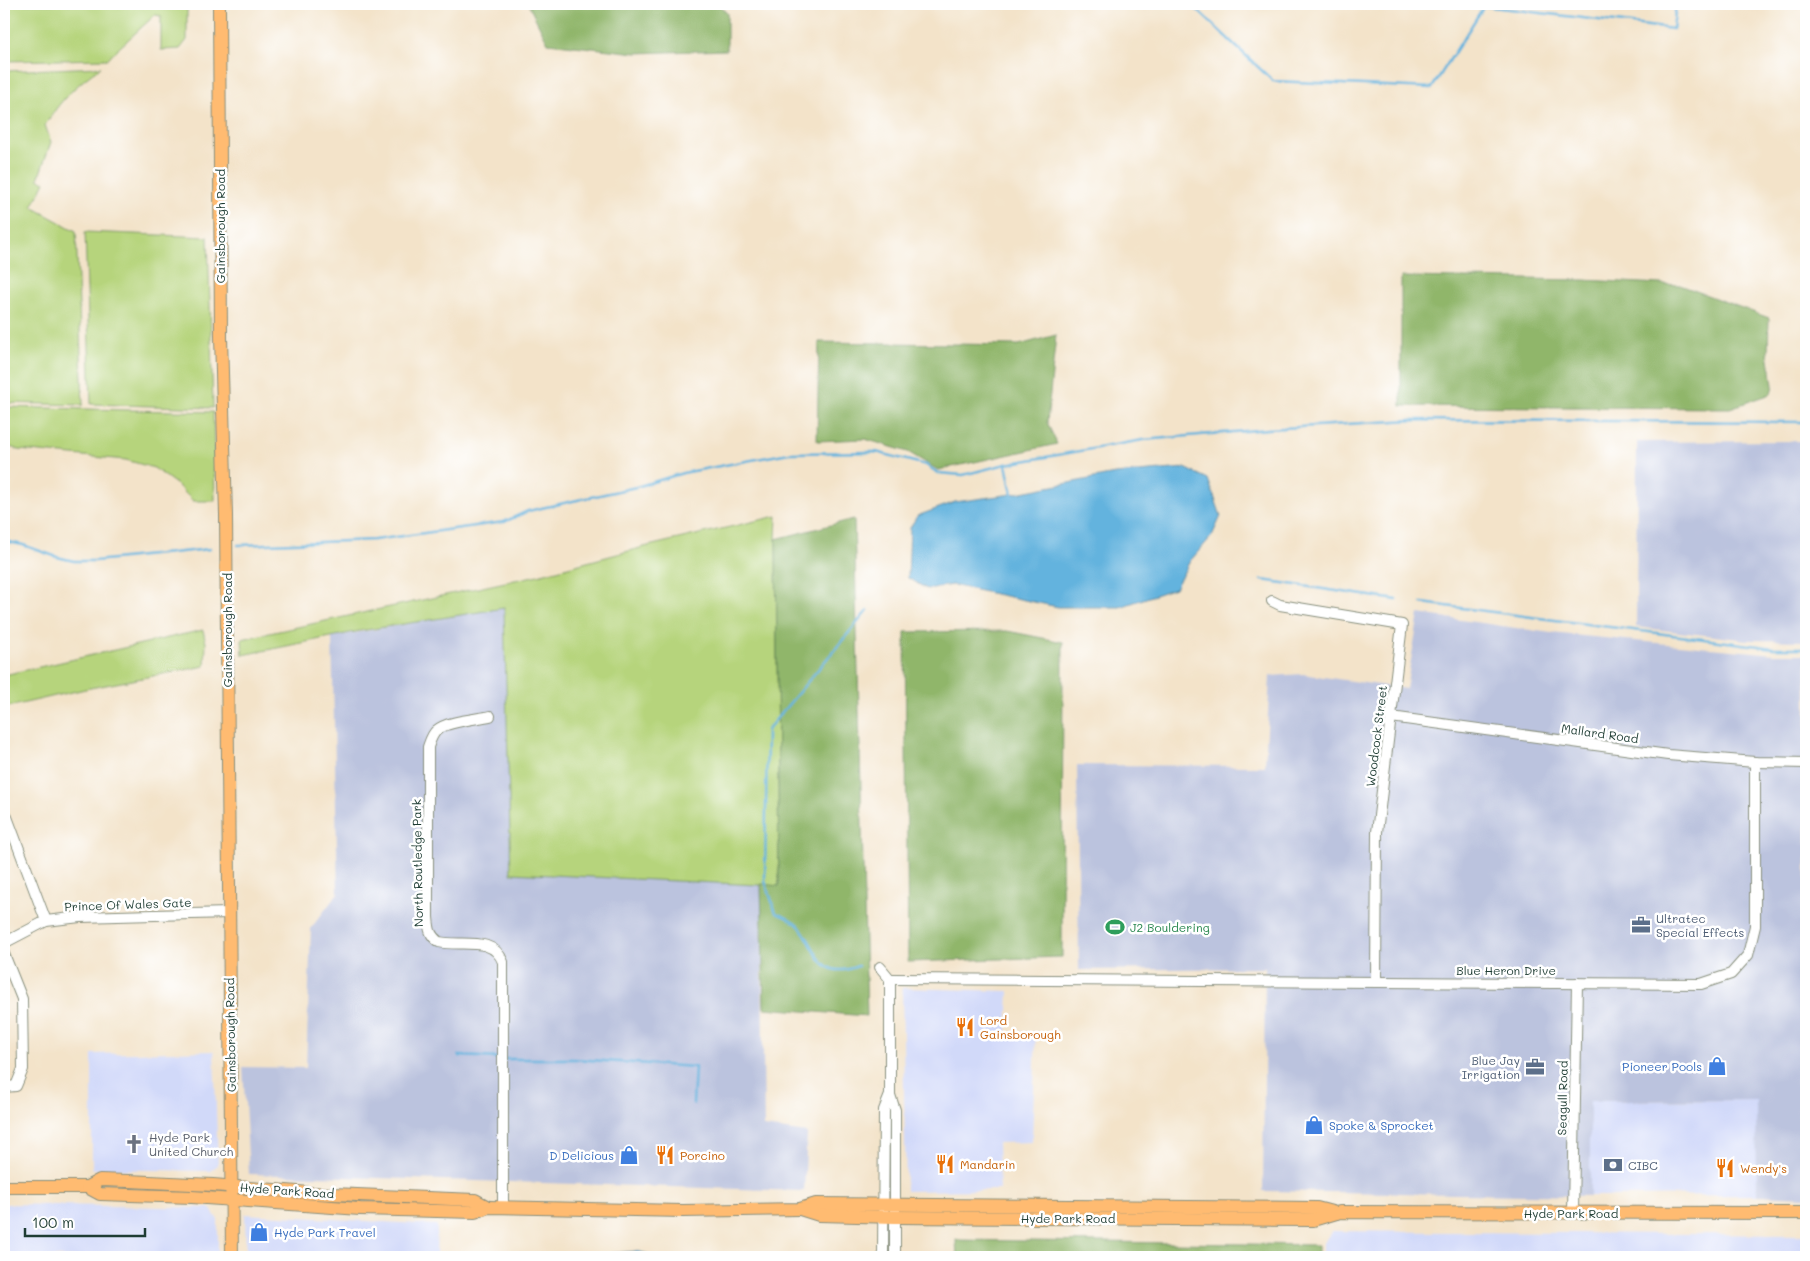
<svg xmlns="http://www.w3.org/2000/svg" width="1810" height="1261" font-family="Mali,sans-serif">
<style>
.built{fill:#d1d9f9}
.industrial{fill:#bbc3de}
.green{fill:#b6d47b;stroke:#6a8858}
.forest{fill:#90b66b;stroke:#587a50}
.water{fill:#64b3de;stroke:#427889}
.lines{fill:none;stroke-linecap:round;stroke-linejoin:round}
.stream{stroke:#64b3de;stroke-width:2.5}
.minor-casing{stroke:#89907e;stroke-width:12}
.major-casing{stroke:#89907e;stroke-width:14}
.minor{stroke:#fff;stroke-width:10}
.major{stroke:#ffbb71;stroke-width:12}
.labels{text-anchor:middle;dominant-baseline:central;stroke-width:5;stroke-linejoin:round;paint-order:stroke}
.street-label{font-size:12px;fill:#1f3d34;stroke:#fff}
.service-label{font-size:12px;fill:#4e5e75;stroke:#fff;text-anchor:start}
.leisure-label{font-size:12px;fill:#27864d;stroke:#fff;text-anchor:start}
.food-label{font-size:12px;fill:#c56008;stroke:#fff;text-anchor:start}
.shop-label{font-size:12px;fill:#366cbe;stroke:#fff;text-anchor:end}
.worship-label{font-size:12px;fill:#5b616d;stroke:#fff;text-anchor:start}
</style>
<rect width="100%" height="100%" fill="#fff"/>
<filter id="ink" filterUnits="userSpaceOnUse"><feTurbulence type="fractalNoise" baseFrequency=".02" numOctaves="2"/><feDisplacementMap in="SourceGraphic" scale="10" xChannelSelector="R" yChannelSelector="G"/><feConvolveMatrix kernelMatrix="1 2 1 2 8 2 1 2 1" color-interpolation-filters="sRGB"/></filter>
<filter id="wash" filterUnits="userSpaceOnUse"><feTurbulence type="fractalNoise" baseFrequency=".0096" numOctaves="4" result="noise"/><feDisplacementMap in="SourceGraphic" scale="20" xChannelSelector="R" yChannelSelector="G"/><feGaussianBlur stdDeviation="1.12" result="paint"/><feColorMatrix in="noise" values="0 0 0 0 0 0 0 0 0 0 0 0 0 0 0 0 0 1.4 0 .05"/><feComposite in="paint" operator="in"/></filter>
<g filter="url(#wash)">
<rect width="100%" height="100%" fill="#f3e3c9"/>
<g class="built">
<polygon points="902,988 1009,991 1007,1033 1036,1032 1032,1142 998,1143 1000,1190 906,1191"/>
<polygon points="214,1051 218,1165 210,1171 92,1169 92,1054"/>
<polygon points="1757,1100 1757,1195 1590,1196 1590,1101"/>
<polygon points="4,1204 210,1208 218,1220 218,1257 4,1257"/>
<polygon points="245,1214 437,1225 436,1257 246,1257"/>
<polygon points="1332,1231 1806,1235 1806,1257 1323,1257 1323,1243"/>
</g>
<g class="industrial">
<polygon points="1806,441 1806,641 1748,640 1636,627 1637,442"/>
<polygon points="504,607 511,873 761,884 764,1127 807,1133 804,1191 249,1174 243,1067 306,1068 311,928 338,893 332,637"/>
<polygon points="1419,614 1551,633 1774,654 1806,654 1806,1197 1757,1195 1756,1100 1590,1101 1590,1196 1263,1191 1265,968 1079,970 1077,765 1265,766 1270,676 1303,674 1406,689"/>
</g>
<g class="green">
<polygon points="4,4 187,4 187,40 180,49 161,50 161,16 155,15 107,59 4,61"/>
<path d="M101 67C75 86 62 98 45 125L51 142 38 179 45 182 32 207 76 231 83 405 4 403V71Z"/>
<polygon points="85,232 208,237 213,408 91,404"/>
<polygon points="4,407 213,412 215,501 193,501 176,484 154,468 126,460 19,450 4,445"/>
<polygon points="777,516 776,539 779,886 511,873 504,608 360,631 243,655 242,639 538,575 644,547"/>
<polygon points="203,630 206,643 205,666 85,689 4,708 4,675"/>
</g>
<g class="forest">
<polygon points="528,4 718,5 727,13 727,50 636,53 548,43"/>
<polygon points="1401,277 1584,280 1680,285 1769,318 1768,352 1773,385 1771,394 1730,408 1401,406"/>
<polygon points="1056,335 1047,422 1057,444 938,470 908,452 865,439 817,441 819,342 1019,345"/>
<polygon points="854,519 867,1016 764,1008 761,884 779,886 776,539"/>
<polygon points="1007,631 1063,642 1062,957 908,962 905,632"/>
<polygon points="956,1240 1318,1245 1318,1257 957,1257"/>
</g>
<g class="water">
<polygon points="1185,468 1208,479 1221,516 1212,536 1190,561 1175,588 1120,607 1058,607 952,585 927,589 908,578 910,528 917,516 955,502 1012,494 1115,474"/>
<polygon points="637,1251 658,1257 589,1257 614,1253"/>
</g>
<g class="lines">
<g class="stream">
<polyline points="1191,4 1273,81 1432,88 1484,6 1673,29 1676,4"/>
<polyline points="1006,464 1012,494"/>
<polyline points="4,541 23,545 57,557 74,561 95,561 210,549"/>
<polyline points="238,545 374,540 504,522 528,511 636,487 683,473 789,453 876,452 926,465 938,473 963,475 1006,464 1143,440 1268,429 1411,420 1806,422"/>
<polyline points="1262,580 1397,600"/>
<polyline points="1422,603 1774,648 1806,648"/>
<path d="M858 966C818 982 818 948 799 926 794 920 783 916 776 913L765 881 767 730 868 610"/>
<polyline points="459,1056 500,1058"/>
<polyline points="506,1059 574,1059 695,1067 693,1104"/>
</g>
</g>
</g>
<g filter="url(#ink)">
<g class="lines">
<g class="minor-casing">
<g id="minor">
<polyline points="1272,601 1280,605 1402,625 1377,832 1376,982"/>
<path d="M490 716C477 719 447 721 437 730 432 734 430 741 428 747V917C429 928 429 935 439 942 461 947 493 935 503 962V1207"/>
<polyline points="1391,717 1668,755 1755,762 1806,763"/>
<polyline points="4,813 7,817 46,921"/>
<polyline points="4,943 46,921 80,917 229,913"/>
<polyline points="4,954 22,999 23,1069 16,1086 4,1087"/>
<polyline points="880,967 890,979"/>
<polyline points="890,979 1701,984 1731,974 1748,955 1755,926 1755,762"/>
<polyline points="890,979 890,1095 895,1110 895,1257"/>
<polyline points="1573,1213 1577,983"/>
<polyline points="883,1257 884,1110 890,1095"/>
</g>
</g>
<g class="major-casing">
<g id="major">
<polyline points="219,4 221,337 226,515 232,1257"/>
<polyline points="4,1187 87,1187 100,1180 128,1181 213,1185 310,1193 475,1200 488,1207"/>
<polyline points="87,1187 100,1194 192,1197 360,1209 475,1212 488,1207 683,1211 800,1209 816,1204 1317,1208 1336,1213"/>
<polyline points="800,1209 819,1215 895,1217 1313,1220 1340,1212 1806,1213"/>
</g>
</g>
<use href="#minor" class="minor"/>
<use href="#major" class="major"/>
</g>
</g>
<defs>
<g id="office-bare" transform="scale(1.5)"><path d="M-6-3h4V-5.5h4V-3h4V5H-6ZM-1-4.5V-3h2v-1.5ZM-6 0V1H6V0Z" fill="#5c6f8a" stroke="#fff" stroke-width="2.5" paint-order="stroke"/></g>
<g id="stadium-bare" transform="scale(1.5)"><path d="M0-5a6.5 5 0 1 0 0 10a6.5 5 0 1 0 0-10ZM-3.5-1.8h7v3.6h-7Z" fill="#2e9e5b" stroke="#fff" stroke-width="2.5" paint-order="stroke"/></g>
<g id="restaurant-bare" transform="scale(1.5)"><path d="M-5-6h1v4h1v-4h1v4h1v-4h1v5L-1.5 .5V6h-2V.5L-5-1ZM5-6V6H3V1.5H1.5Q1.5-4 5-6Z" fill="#e8710a" stroke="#fff" stroke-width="2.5" paint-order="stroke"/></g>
<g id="shop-bare" transform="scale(1.5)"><path d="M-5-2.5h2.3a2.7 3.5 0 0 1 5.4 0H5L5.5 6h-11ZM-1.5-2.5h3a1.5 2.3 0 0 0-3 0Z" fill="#3f7fe0" stroke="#fff" stroke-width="2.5" paint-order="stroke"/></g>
<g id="church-bare" transform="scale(1.5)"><path d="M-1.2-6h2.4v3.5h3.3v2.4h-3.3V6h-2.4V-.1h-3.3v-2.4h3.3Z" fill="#6b7280" stroke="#fff" stroke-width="2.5" paint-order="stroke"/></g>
<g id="bank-bare" transform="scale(1.5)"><path d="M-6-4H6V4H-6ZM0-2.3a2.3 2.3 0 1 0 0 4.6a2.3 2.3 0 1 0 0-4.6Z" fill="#5c6f8a" stroke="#fff" stroke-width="2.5" paint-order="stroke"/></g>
</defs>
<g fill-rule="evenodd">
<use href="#office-bare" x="1641" y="925"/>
<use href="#stadium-bare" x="1115" y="927"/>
<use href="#restaurant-bare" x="965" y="1027"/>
<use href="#shop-bare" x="1717" y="1066"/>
<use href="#office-bare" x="1535" y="1067"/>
<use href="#shop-bare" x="1314" y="1125"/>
<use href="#church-bare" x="134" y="1144"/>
<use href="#shop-bare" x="629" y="1155"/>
<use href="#restaurant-bare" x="665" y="1155"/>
<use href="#restaurant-bare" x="945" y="1164"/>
<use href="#bank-bare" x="1613" y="1165"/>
<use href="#restaurant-bare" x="1725" y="1168"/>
<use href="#shop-bare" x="259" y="1232"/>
</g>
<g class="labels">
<g class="street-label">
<text transform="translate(220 226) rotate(-90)">Gainsborough Road</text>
<text transform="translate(227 630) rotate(-90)">Gainsborough Road</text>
<text transform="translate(1600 733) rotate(8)">Mallard Road</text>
<text transform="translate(1376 736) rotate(-83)">Woodcock Street</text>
<text transform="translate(417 863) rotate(-91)">North Routledge Park</text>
<text transform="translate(128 904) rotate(-2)">Prince Of Wales Gate</text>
<text x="1506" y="970">Blue Heron Drive</text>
<text transform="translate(230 1035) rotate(-91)">Gainsborough Road</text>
<text transform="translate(1562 1098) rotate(-89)">Seagull Road</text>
<text transform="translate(287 1190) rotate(4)">Hyde Park Road</text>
<text x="1571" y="1213">Hyde Park Road</text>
<text x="1068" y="1218">Hyde Park Road</text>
</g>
<g class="service-label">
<text x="1656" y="918">Ultratec<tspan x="1656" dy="14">Special Effects</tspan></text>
<text x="1520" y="1060" text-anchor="end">Blue Jay<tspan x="1520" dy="14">Irrigation</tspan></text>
<text x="1628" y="1165">CIBC</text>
</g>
<g class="leisure-label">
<text x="1130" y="927">J2 Bouldering</text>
</g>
<g class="food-label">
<text x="980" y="1020">Lord<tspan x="980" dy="14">Gainsborough</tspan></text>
<text x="680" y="1155">Porcino</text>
<text x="960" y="1164">Mandarin</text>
<text x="1740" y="1168">Wendy's</text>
</g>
<g class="shop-label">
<text x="1702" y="1066">Pioneer Pools</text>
<text x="1329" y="1125" text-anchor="start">Spoke &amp; Sprocket</text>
<text x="614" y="1155">D Delicious</text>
<text x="274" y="1232" text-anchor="start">Hyde Park Travel</text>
</g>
<g class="worship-label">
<text x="149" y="1137">Hyde Park<tspan x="149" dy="14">United Church</tspan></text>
</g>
</g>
<rect width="1810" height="1261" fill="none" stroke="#fff" stroke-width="20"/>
<path d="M25 1228v8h120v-8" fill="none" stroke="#1f3d34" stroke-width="2.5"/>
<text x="32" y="1228" font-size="15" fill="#1f3d34" stroke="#ffffff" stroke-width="4" paint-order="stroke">100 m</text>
</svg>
